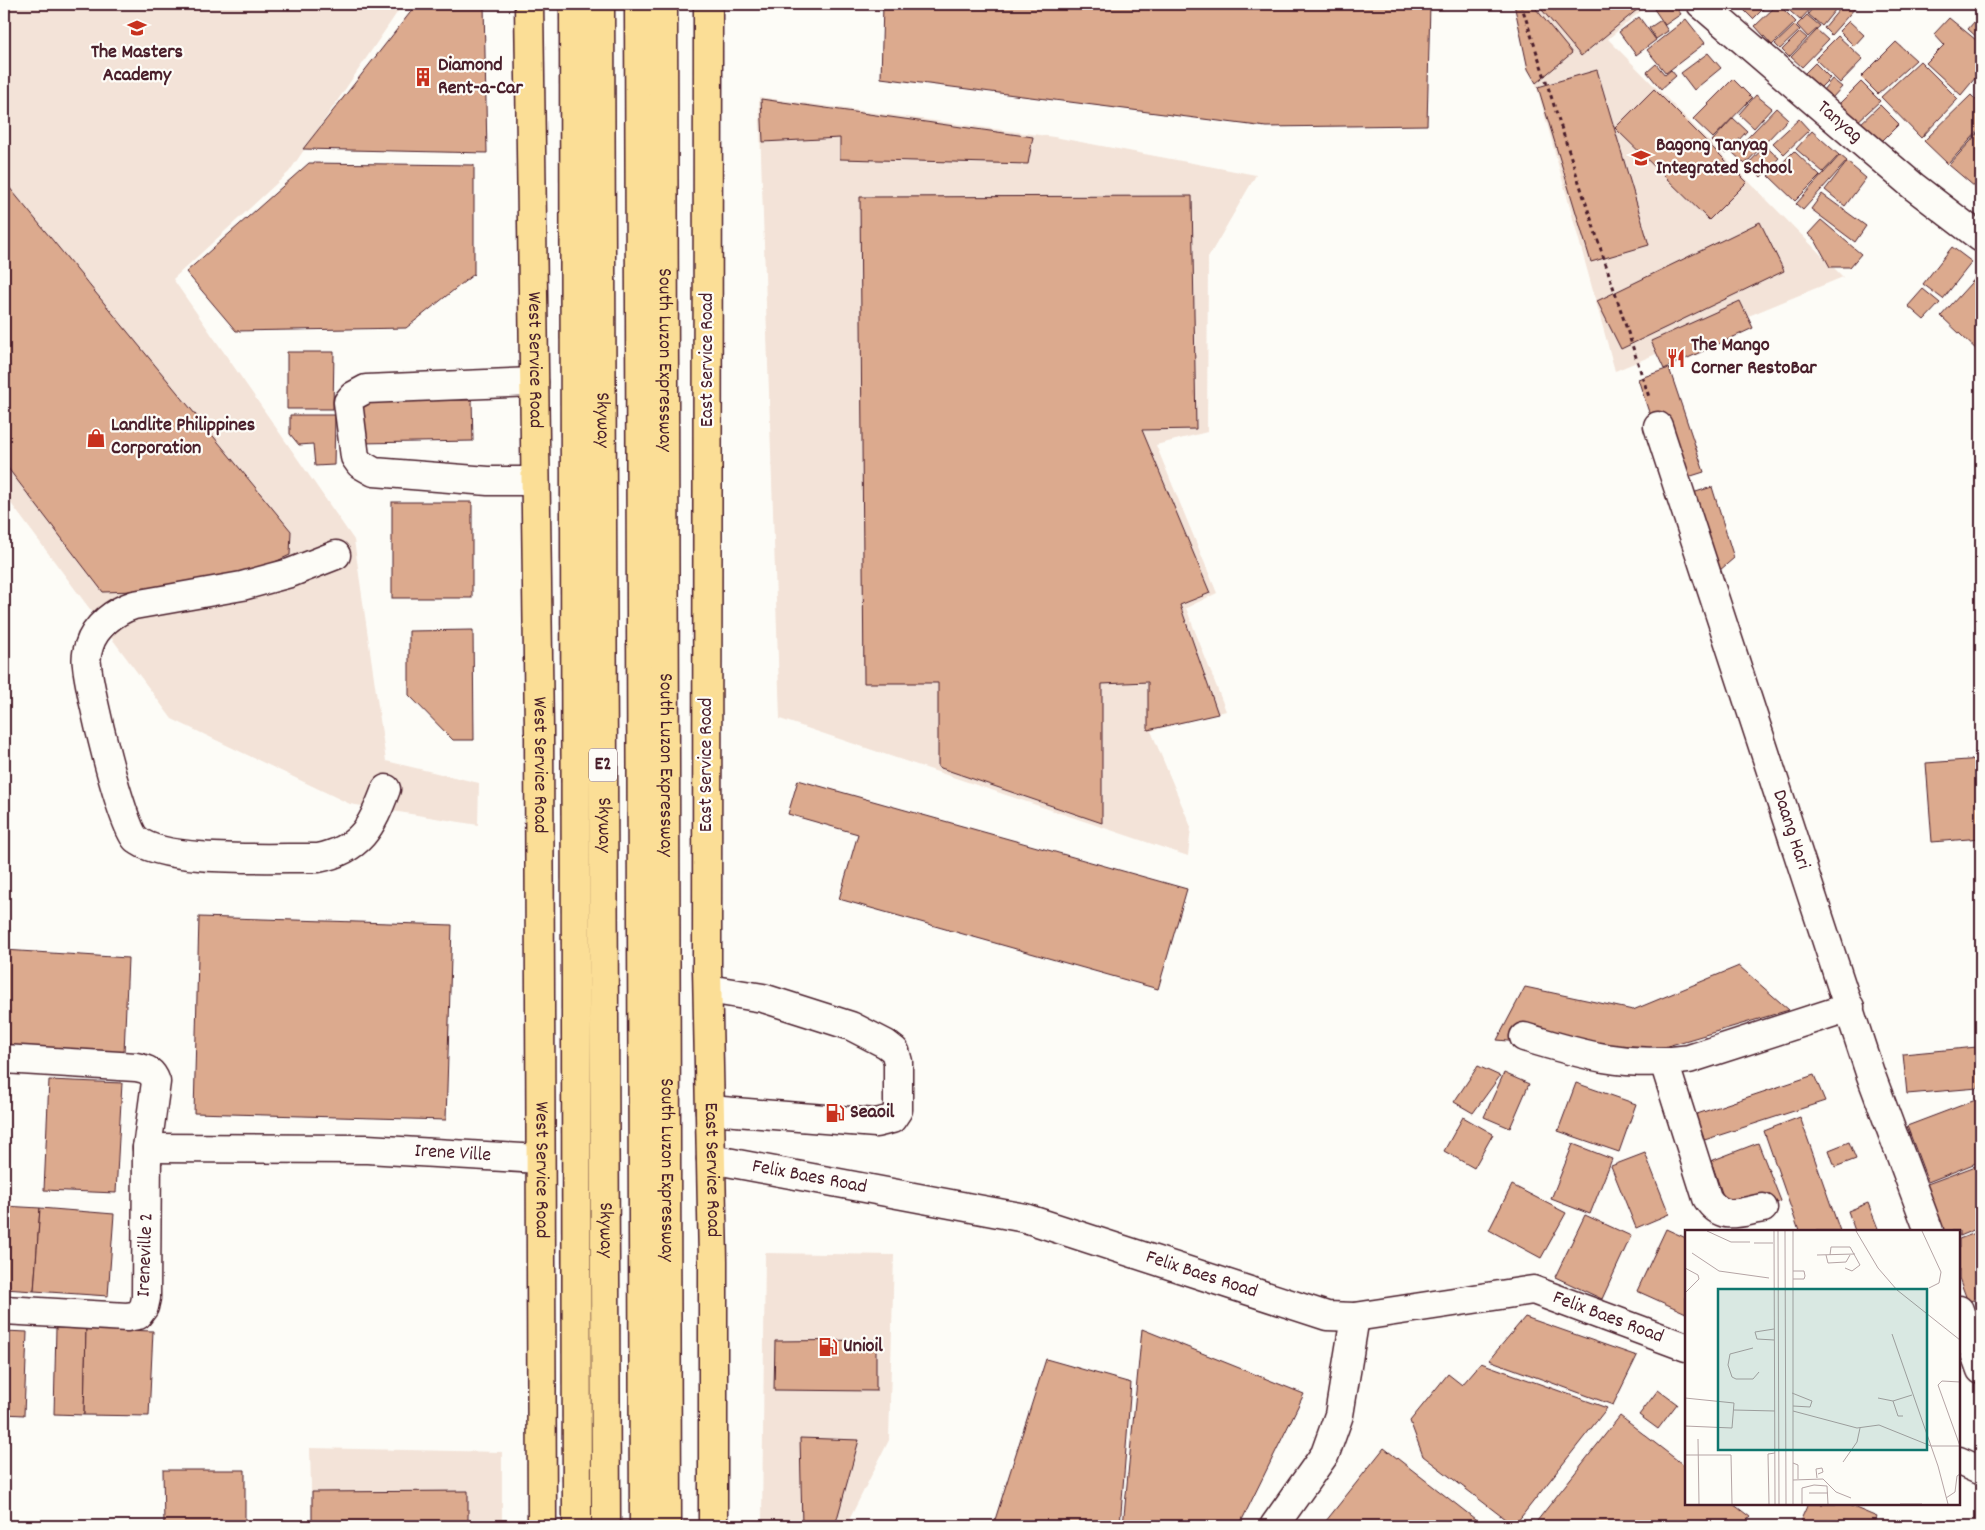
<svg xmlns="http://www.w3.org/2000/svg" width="1985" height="1530" font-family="Dekko,sans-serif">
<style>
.built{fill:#f3e3d8}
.building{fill:#dcaa8e;stroke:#4a1f2b}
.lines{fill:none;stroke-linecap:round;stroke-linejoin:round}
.minor-casing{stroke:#4a1f2b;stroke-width:31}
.major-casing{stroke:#4a1f2b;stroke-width:31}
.highway-casing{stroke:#4a1f2b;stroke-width:31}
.path{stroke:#4a1f2b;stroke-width:3;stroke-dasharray:4 4;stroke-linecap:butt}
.minor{stroke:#fdfcf7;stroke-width:28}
.major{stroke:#fbde96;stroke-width:28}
.highway{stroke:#fbde96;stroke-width:28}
.labels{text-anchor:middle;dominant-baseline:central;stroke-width:4.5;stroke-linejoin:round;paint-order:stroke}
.shield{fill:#fdfcf7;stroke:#806168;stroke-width:1}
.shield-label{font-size:19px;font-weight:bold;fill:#4a1f2b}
.poi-label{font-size:20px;font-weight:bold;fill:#4a1f2b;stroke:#fdfcf7;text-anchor:start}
.street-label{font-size:20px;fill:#4a1f2b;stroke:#fdfcf7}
.inset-road{fill:none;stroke:#b5a4a5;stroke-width:1}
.view{fill:#0f766e;fill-opacity:0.15;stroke:#0f766e;stroke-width:2.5}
.inset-edge{fill:none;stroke:#4a1f2b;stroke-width:2.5}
</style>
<rect width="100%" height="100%" fill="#fdfcf7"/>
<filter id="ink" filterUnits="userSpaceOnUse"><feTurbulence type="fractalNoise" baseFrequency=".02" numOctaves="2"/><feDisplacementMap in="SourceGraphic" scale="10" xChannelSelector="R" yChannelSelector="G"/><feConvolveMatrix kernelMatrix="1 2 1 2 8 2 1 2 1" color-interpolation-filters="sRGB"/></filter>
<g filter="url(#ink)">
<g class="built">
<polygon points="4,4 403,4 289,172 173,279 354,540 386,761 479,783 478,825 350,804 172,719 4,494"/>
<polygon points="1514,4 1649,4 1608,39 1843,277 1615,371"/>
<polygon points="759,97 1054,137 1256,175 1208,258 1207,432 1156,445 1217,593 1186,608 1226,711 1151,731 1191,827 1188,856 780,719"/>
<polygon points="765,1253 894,1255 889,1440 846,1526 775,1526 762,1521"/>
<polygon points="310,1448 502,1452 502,1526 312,1526"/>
</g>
<g class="building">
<polygon points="417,4 484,4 487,153 303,149"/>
<polygon points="883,4 1430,4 1427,125 1266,127 881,78"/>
<polygon points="1514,4 1532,4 1572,53 1536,83 1528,69"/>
<polygon points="1537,4 1644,4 1581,56"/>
<polygon points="1660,4 1674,4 1681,14 1665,25 1654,9"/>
<polygon points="1738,4 1768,4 1753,19"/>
<polygon points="1778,4 1796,22 1772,45 1755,26"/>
<polygon points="1782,4 1815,4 1800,20"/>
<polygon points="1816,4 1840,4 1822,26 1808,14"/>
<polygon points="1844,4 1852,4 1856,7 1831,35 1824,28"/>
<polygon points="1981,14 1981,41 1968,29"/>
<polygon points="1807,15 1820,26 1808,37 1797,25"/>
<polygon points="1639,17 1656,40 1636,55 1619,32"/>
<polygon points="1949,18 1981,44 1981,71 1961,95 1926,63 1944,45 1934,34"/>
<polygon points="1686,19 1705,43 1666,73 1647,50"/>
<polygon points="1661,20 1668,31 1656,39 1649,28"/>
<polygon points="1849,21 1864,35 1854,46 1839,31"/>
<polygon points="1795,25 1800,30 1780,49 1775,44"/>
<polygon points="1817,30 1828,40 1802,67 1791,57"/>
<polygon points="1800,32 1807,38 1789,57 1782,50"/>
<polygon points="1838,36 1863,59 1840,83 1815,59"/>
<polygon points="1896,42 1916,60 1878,94 1861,77"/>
<polygon points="1708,53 1721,68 1694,90 1681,73"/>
<polygon points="1920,61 1958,99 1921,138 1881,97"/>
<polygon points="1815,63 1830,78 1818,90 1803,75"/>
<polygon points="1656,64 1665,75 1671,70 1676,76 1661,89 1647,72"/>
<polygon points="1597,70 1649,245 1591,262 1538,87"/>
<polygon points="1733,79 1752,98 1713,138 1693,119"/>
<polygon points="1832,79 1842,87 1832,98 1823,90"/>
<polygon points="1861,82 1880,101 1856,123 1837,106"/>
<polygon points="1654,89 1747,182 1709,220 1615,128"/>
<polygon points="1756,95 1772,108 1754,128 1739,114"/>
<polygon points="1971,95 1981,105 1981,128 1948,164 1924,141"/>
<polygon points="761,99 1033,137 1028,164 840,159 840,138 763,142"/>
<polygon points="1880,105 1899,124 1877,146 1857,127"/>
<polygon points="1776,108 1788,119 1745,164 1733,153"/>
<polygon points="1733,118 1747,131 1726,154 1712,141"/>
<polygon points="1799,119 1809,130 1784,154 1773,143"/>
<polygon points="1812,131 1839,155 1823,172 1796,149"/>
<polygon points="1979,132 1981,133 1981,180 1975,187 1949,165"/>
<polygon points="1765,146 1779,158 1761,177 1748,164"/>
<polygon points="1794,151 1820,176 1795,201 1769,176"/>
<polygon points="1840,155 1847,161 1803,210 1796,204"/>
<polygon points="1847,162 1866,178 1845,206 1825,190"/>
<polygon points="309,163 474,165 474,274 406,328 236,331 186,272"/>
<polygon points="4,181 291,531 290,555 264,567 166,590 103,592 4,463"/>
<polygon points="1822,194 1866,226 1855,242 1811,209"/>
<polygon points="1192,196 1196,429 1142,430 1210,593 1180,605 1218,714 1148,730 1148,682 1102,684 1102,823 938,767 938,683 864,683 860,197"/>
<polygon points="1821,220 1861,254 1850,267 1830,267 1815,240 1808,234"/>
<polygon points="1760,222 1784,271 1621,349 1597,301"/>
<polygon points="1952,247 1972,262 1943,299 1923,284"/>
<polygon points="1981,272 1981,354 1941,316"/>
<polygon points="1923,289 1940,303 1924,320 1908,306"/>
<polygon points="1740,301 1753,328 1664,369 1651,341"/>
<polygon points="287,352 334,352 333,409 287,409"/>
<polygon points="1669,368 1704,472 1672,482 1638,379"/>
<polygon points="472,400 473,441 361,443 361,401"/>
<polygon points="290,415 335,415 334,465 315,466 313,444 299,445 290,434"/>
<polygon points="1712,487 1734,558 1712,577 1686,495"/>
<rect x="392" y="502" width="80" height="96"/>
<polygon points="473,630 474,740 453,740 409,695 409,631"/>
<polygon points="1981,759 1981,838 1932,842 1926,763"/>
<polygon points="798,780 1187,889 1158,989 839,899 858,834 788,814"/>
<polygon points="199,917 452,925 446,1120 194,1113"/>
<polygon points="4,950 128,958 124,1053 4,1047"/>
<polygon points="1739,966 1789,1010 1644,1053 1497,1040 1525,987 1633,1010"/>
<polygon points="1977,1047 1981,1054 1981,1082 1978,1088 1907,1094 1903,1054"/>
<polygon points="1478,1066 1500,1076 1473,1113 1454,1102"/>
<polygon points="1504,1073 1529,1084 1510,1128 1484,1117"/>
<polygon points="1814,1075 1825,1101 1689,1145 1682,1119"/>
<polygon points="49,1080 122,1083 116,1193 44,1190"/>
<polygon points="1576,1083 1636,1104 1619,1152 1558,1131"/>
<polygon points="1981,1098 1981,1161 1928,1182 1907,1126"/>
<polygon points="1463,1117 1493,1134 1474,1168 1444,1151"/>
<polygon points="1800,1117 1840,1231 1799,1231 1764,1131"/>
<polygon points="1849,1142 1856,1159 1835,1167 1829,1150"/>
<polygon points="1758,1143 1781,1201 1732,1222 1711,1161"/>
<polygon points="1573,1144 1612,1159 1590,1214 1551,1199"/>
<polygon points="1645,1153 1669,1214 1636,1228 1611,1166"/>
<polygon points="1981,1164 1981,1227 1959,1236 1959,1231 1940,1231 1922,1186"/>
<polygon points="1512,1185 1566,1213 1541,1258 1489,1230"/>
<polygon points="1868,1203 1879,1231 1855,1231 1848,1211"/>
<polygon points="4,1206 40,1208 34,1291 4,1289"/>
<polygon points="40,1208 114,1214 108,1296 34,1291"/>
<polygon points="1585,1215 1631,1236 1602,1299 1555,1277"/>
<polygon points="1666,1229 1686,1238 1686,1313 1637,1291"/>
<polygon points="1981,1231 1981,1297 1968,1302 1959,1278 1959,1239"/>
<polygon points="1525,1317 1637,1356 1613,1405 1489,1360"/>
<polygon points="56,1328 86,1329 84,1415 54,1414"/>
<polygon points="86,1329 153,1331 149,1416 84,1415"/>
<polygon points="1142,1329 1304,1394 1239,1526 1123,1526"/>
<polygon points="4,1331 27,1332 24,1415 4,1414"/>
<polygon points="876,1340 876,1391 774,1390 775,1341"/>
<polygon points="1046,1359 1131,1383 1120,1526 993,1526"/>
<polygon points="1481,1363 1607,1408 1514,1526 1423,1456 1410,1421 1448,1374 1462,1385"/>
<polygon points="1658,1390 1677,1404 1658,1429 1639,1415"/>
<polygon points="1620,1416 1686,1467 1686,1504 1733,1504 1750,1517 1742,1526 1533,1526"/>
<polygon points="800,1438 859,1440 835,1526 802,1526"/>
<polygon points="1384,1448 1484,1526 1322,1526"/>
<polygon points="163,1470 245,1470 245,1526 164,1526"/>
<polygon points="468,1491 468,1526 312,1526 312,1492"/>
<polygon points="1808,1504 1846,1504 1877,1517 1873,1526 1798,1526"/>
<rect x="263" y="1521" width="41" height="5"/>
</g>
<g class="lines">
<g class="minor-casing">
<g id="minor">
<path id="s1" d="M1701 4 1913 186 1981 238"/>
<polyline points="534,382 366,389 353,396 348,402 355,457 360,464 374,472 488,481 535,481"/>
<path id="s2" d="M1658 426 1870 1073 1929 1231"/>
<path d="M336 555 290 573 242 586 134 605C115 611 95 626 89 646 87 652 86 660 87 665 89 690 121 825 136 839 163 864 279 857 318 858 360 850 372 827 386 789"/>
<polyline points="708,989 763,998 851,1026 886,1044 895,1051 898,1062 898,1110 892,1119 876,1123 710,1110"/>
<path d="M1524 1037C1583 1055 1626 1068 1689 1059L1850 1007"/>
<path d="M4 1059 136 1067C147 1069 152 1071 156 1082L147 1148 146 1298 144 1307 138 1315 127 1317 4 1310"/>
<path d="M1664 1062 1707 1198C1722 1222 1739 1212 1763 1208"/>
<path id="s3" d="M147 1148 367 1149 539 1159"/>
<path id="s4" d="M711 1159 1025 1218 1327 1316 1355 1317 1533 1290 1686 1347"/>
<polyline points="1959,1310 1981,1370"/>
<polyline points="1959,1461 1981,1471"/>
<polyline points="1274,1526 1325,1454 1339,1415 1355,1317"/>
</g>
</g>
<g class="major-casing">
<g id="major">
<path id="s5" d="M529 4 539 730 542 1526"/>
<path id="s6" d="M708 4 707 969 713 1261V1526"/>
</g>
</g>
<g class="highway-casing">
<g id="highway">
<polyline points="574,4 577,1526"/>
<path id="s7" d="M600 4 606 1526"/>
<polyline points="639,4 644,1526"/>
<path id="s8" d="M663 4 667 1526"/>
</g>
</g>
<polyline class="path" points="1521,4 1649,397"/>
<use href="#minor" class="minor"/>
<use href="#major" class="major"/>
<use href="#highway" class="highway"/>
</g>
</g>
<defs>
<g id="school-bare" transform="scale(1.5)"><path d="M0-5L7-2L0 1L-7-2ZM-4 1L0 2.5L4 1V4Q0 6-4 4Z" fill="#c8321e" stroke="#fdfcf7" stroke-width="2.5" paint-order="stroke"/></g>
<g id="building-bare" transform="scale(1.5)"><path d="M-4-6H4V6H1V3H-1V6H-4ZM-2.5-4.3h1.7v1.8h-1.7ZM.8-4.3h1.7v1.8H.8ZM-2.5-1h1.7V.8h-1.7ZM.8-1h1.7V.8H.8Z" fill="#c8321e" stroke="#fdfcf7" stroke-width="2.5" paint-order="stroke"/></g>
<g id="restaurant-bare" transform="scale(1.5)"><path d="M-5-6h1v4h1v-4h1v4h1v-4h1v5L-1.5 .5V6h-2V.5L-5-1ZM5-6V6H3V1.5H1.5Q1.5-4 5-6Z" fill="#c8321e" stroke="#fdfcf7" stroke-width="2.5" paint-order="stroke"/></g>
<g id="shop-bare" transform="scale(1.5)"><path d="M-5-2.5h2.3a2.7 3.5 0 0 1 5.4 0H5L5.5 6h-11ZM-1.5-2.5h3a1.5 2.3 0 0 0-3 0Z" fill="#c8321e" stroke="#fdfcf7" stroke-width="2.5" paint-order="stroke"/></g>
<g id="fuel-bare" transform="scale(1.5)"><path d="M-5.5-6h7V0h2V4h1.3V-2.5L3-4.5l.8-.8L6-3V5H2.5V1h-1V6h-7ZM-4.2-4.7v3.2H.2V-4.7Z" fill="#c8321e" stroke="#fdfcf7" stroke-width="2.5" paint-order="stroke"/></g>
</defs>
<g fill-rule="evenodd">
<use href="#school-bare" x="137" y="28"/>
<use href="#building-bare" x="423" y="77"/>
<use href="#school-bare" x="1641" y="158"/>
<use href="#restaurant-bare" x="1676" y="358"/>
<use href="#shop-bare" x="96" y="438"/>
<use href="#fuel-bare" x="835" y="1113"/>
<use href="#fuel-bare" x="828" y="1347"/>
</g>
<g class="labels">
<rect class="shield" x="589" y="748.5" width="28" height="33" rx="4"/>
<g class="shield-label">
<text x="603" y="765">E2</text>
</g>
<g class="poi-label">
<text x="137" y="53" text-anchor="middle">The Masters<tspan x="137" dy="23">Academy</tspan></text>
<text x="438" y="66">Diamond<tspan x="438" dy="23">Rent-a-Car</tspan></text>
<text x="1656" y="146">Bagong Tanyag<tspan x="1656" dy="23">Integrated School</tspan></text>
<text x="1691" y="346">The Mango<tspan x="1691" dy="23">Corner RestoBar</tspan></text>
<text x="111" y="426">Landlite Philippines<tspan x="111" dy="23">Corporation</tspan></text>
<text x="850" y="1113">Seaoil</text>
<text x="843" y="1347">Unioil</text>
</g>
<g class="street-label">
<text stroke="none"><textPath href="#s1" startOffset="182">Tanyag</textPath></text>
<text stroke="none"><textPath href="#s5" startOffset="356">West Service Road</textPath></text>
<text stroke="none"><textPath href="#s8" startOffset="356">South Luzon Expressway</textPath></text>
<text transform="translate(708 360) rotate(-90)">East Service Road</text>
<text stroke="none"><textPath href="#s7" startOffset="416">Skyway</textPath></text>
<text stroke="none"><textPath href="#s5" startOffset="761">West Service Road</textPath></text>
<text stroke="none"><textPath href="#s8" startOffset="761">South Luzon Expressway</textPath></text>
<text transform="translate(707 765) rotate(-90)">East Service Road</text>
<text stroke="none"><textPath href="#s7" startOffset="821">Skyway</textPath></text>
<text stroke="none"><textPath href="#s2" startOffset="425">Daang Hari</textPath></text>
<text stroke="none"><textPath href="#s3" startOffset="306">Irene Ville</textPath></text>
<text stroke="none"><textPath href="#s5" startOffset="1166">West Service Road</textPath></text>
<text stroke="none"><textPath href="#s8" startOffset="1166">South Luzon Expressway</textPath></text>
<text stroke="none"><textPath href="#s6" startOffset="1166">East Service Road</textPath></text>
<text stroke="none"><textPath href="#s4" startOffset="100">Felix Baes Road</textPath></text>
<text stroke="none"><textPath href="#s7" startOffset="1226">Skyway</textPath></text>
<text transform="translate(146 1255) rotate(-88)">Ireneville 2</text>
<text stroke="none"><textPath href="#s4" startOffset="505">Felix Baes Road</textPath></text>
<text stroke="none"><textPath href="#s4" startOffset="925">Felix Baes Road</textPath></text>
</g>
</g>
<g transform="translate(1685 1230)">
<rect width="275" height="275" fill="#fdfcf7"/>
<path class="inset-road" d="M22 1 46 12H65M89 1 90 274M93 1 94 274M100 1 101 274M108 1V274M171 1 193 38 212 60 275 110M237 1 256 42 254 53 244 58M69 13H88M7 23 34 41 84 48M132 25 170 24M141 25 143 33 161 32 165 25M145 25 146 17H165L175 35 167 41 160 38M0 38 13 45 14 49 0 63M108 49H119L120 46 119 41H108M89 99 70 102 72 109 89 110M207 104 253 236 263 274M68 118 45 124 43 135 47 147 51 149H68L74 142M107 163 127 171 125 177 108 176M0 168 49 173 47 198 0 196M193 168 208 171 227 165M208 171 213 186H218M49 180 90 181M108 181 172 198 194 195 246 216H275M13 209 14 274M275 216 253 155 257 151 275 152M0 225H46L47 274M158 232 172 212 175 198M108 233 113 235V249M132 248 131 239 137 238 138 242 133 244M108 250 138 249 151 262 166 268M124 263H143M261 268 270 262 272 246 275 244M84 274 83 224 90 223M117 274V258L129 255 142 256 143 274M215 274H237"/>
<path class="view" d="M33 59H242V220H33Z"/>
<rect width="275" height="275" class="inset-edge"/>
</g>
<rect width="1985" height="1530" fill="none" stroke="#fdfcf7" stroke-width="20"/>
<rect x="10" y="10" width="1965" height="1510" fill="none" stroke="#4a1f2b" stroke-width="2" filter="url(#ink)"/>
</svg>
